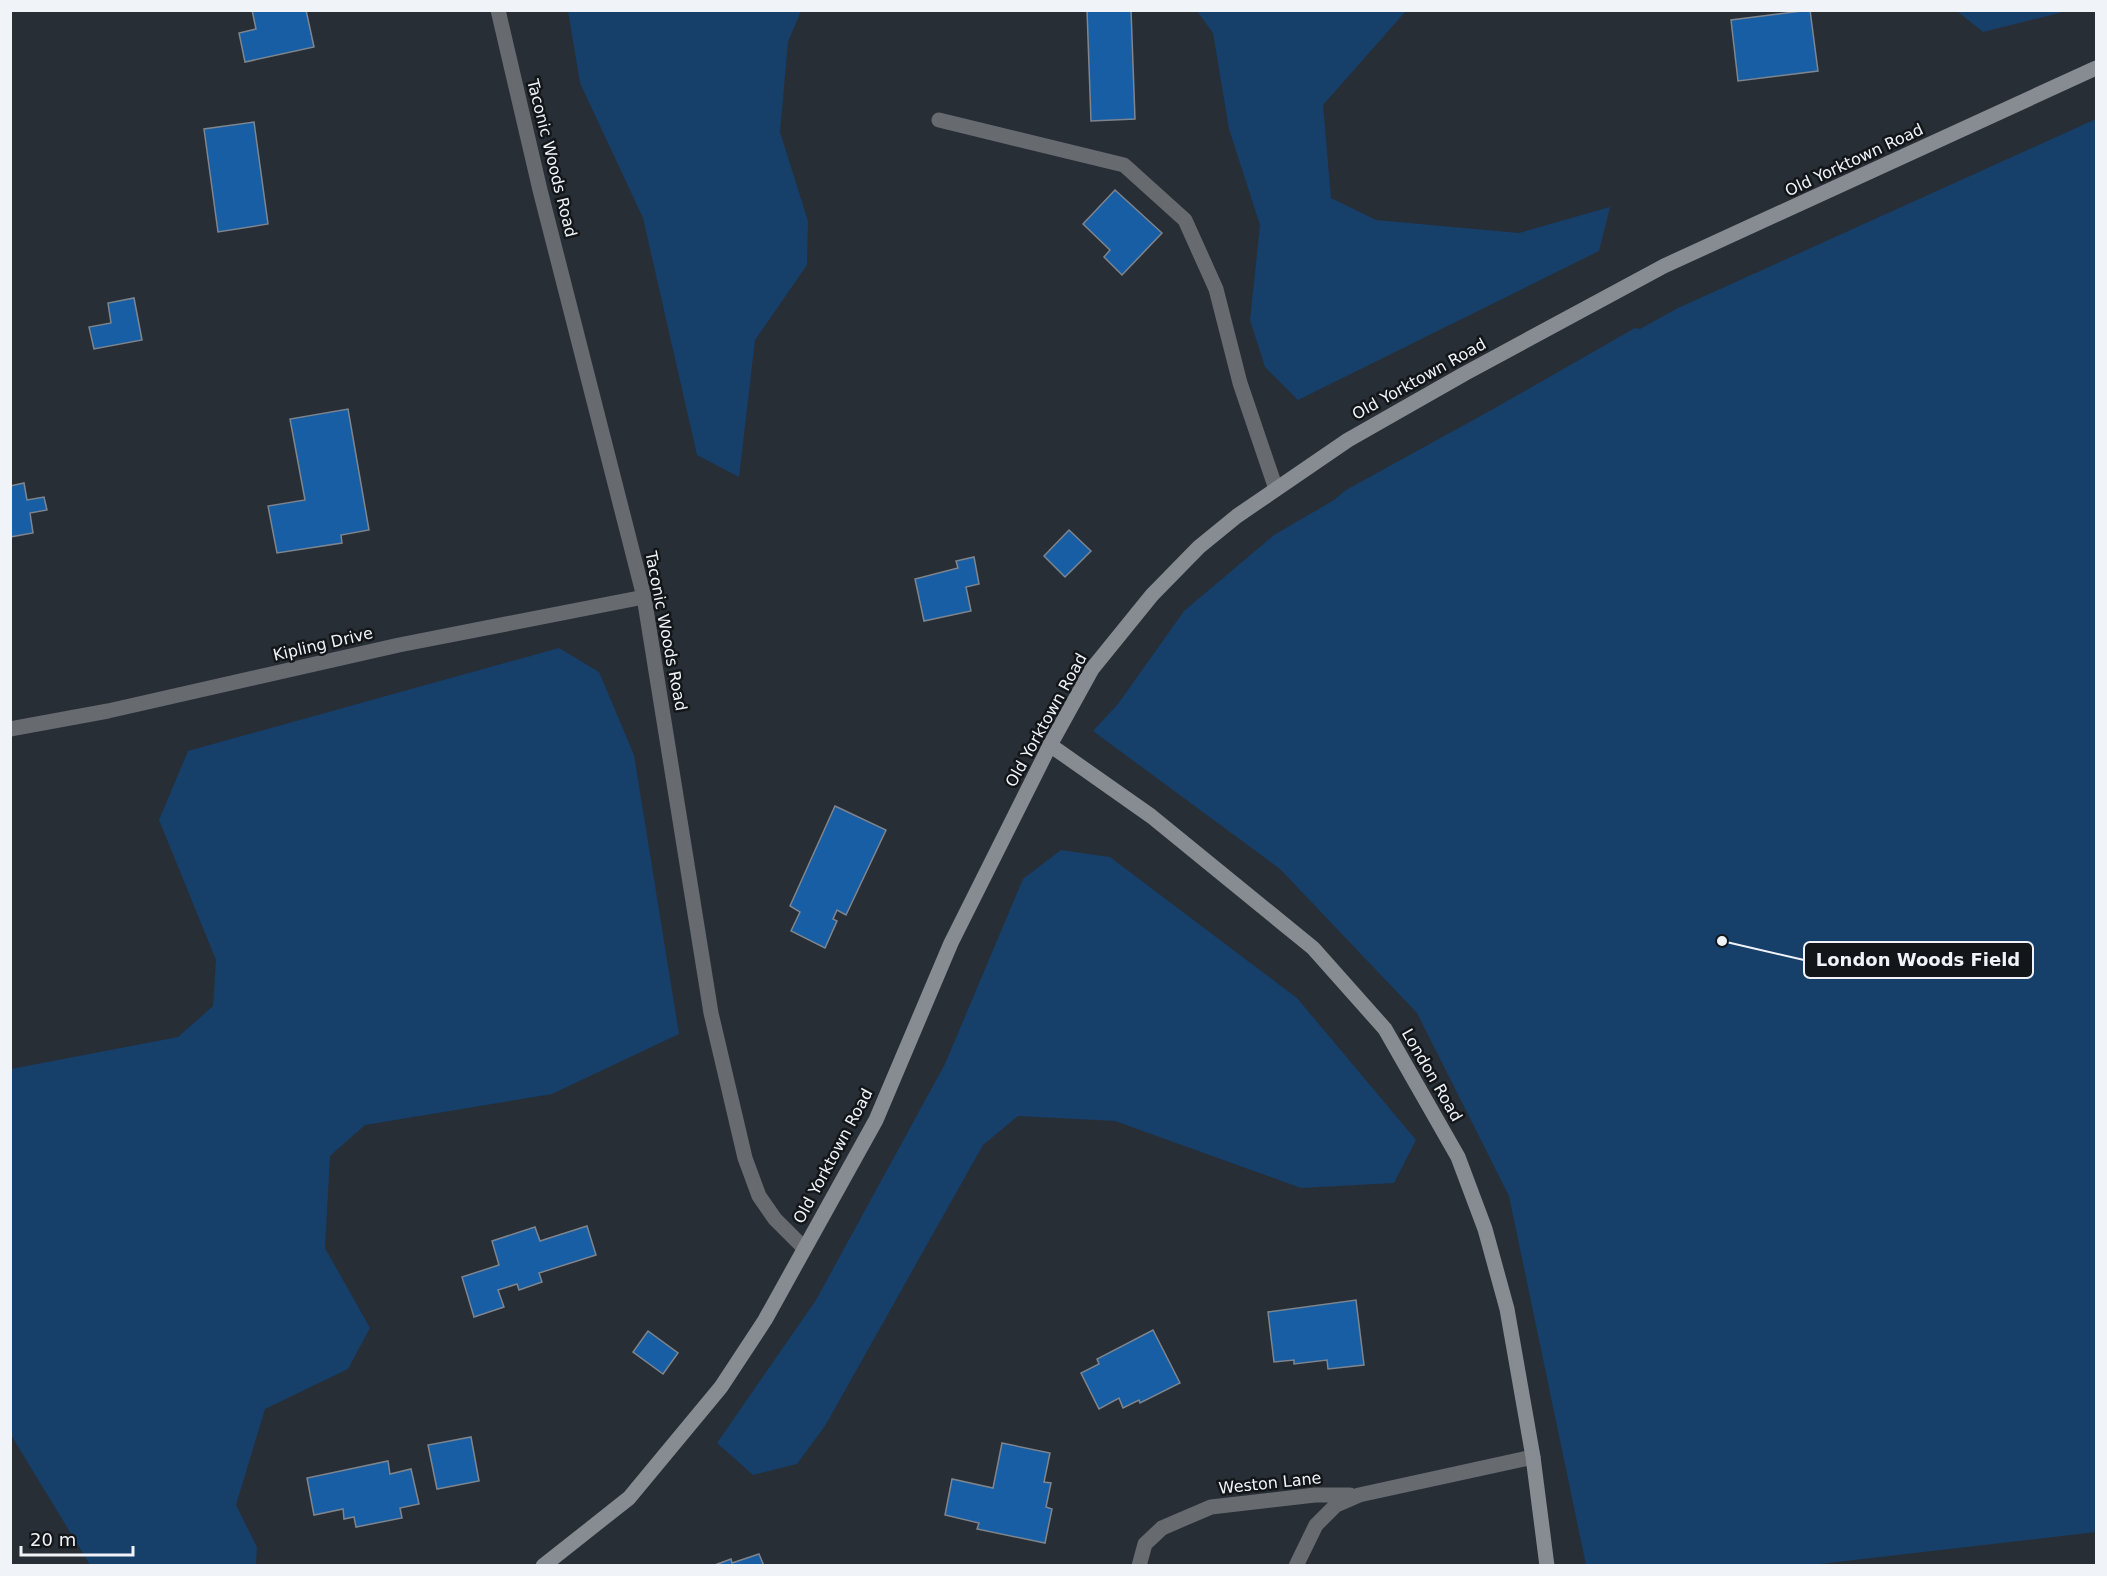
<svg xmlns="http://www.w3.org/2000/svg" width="2107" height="1576" font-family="'DejaVu Sans',sans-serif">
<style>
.green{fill:#163f6a}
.building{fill:#185ea4;stroke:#7e858e;stroke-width:1.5}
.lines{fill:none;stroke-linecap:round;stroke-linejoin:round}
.lane{stroke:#676a6e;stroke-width:15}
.street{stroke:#676a6e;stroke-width:15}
.secondary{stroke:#878c92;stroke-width:15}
.labels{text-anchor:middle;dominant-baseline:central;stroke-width:5;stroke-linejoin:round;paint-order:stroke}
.street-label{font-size:16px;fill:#f0f4f9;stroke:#131619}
.leader{fill:none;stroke:#f0f4f9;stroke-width:2}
.callout-dot{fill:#f0f4f9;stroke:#131619;stroke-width:2}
.callout{fill:#131619;stroke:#f0f4f9;stroke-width:2}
.callout-label{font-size:18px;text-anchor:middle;font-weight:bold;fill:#f0f4f9}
</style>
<rect width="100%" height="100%" fill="#282e35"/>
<g class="green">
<polygon points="568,11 801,11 788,42 780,132 808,221 807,265 755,340 739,477 697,455 643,218 580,83"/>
<polygon points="1197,11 1406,11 1323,105 1331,198 1376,220 1519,233 1610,207 1599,251 1298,400 1265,367 1250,320 1260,225 1229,129 1213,33"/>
<polygon points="1957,11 2067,11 1983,32"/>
<polygon points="2096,119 2096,1532 1811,1565 1586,1565 1509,1196 1417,1013 1280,869 1093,731 1118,704 1184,611 1274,535 1334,500 1346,490 1495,408 1635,328 1640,329 1678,308"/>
<polygon points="559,648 599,672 634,755 679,1034 552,1094 365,1125 330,1156 325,1248 370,1328 348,1369 265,1409 236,1505 257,1547 256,1565 90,1565 11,1435 11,1069 178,1037 213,1006 216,960 159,820 188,751"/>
<polygon points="1061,850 1110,857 1297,998 1416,1140 1394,1183 1301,1188 1115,1121 1018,1116 983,1145 825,1426 797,1464 753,1475 717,1443 816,1300 945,1064 1023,879"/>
</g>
<g class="building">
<polygon points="252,10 306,10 314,47 245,62 239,33 256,29"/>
<polygon points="1087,10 1131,10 1135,119 1091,121"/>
<polygon points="1810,10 1818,71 1738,81 1731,20"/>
<polygon points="254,122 268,224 218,232 204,129"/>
<polygon points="1115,190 1162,233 1122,275 1104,257 1110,250 1083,224"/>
<polygon points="134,298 142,340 94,349 89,327 111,323 108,303"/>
<polygon points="348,409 369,530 341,535 342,543 277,553 268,506 305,500 290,419"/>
<polygon points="24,483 27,500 44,497 47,510 30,513 33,533 10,537 10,486"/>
<polygon points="1069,530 1091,551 1065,577 1044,556"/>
<polygon points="974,557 979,584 966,587 971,611 924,621 915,579 958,568 956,561"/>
<polygon points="835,806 886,830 846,915 837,910 833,919 837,921 825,948 791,931 800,912 790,906"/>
<polygon points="587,1226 596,1255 539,1273 542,1282 519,1290 517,1284 498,1290 504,1307 474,1317 462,1277 499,1265 492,1241 535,1227 540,1241"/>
<polygon points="1356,1300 1364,1365 1328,1369 1327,1360 1294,1364 1294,1360 1274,1362 1268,1312"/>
<polygon points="1153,1330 1180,1383 1140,1403 1139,1400 1123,1408 1119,1398 1099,1409 1081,1373 1099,1364 1097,1359"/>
<polygon points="648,1331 678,1353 663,1374 633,1352"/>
<polygon points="471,1437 479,1481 437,1489 428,1445"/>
<polygon points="1002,1443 1050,1453 1044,1482 1051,1483 1046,1507 1052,1509 1045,1543 977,1529 979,1523 945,1515 952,1479 993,1488"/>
<polygon points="388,1461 390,1474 411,1469 419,1504 400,1508 402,1518 356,1527 354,1517 344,1519 343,1509 314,1515 307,1478"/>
<polygon points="759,1554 764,1566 712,1566 731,1559 732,1563"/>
</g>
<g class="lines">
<polyline class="lane" points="939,120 1124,165 1185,220 1216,289 1240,383 1276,489"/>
<g class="street">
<polyline points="498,10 540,190 644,597 711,1013 745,1158 759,1196 775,1219 804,1248"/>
<polyline points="10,729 108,711 399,645 644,597"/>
<polyline points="1139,1566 1145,1544 1162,1528 1211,1507 1315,1495 1350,1495"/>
<polyline points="1296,1566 1316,1525 1336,1505 1359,1495 1533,1457"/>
</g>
<g class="secondary">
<polyline points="1050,745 1151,816 1313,948 1385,1029 1458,1157 1485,1229 1507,1309 1533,1457 1547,1566"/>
<polyline points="543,1566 629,1498 721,1387 765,1320 876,1120 951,943 1050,745 1092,669 1152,595 1199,547 1237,516 1348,440 1464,374 1664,266 2096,68"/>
</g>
</g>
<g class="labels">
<g class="street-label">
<text transform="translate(552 158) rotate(76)">Taconic Woods Road</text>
<text transform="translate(1854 160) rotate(-25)">Old Yorktown Road</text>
<text transform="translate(1419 379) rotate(-29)">Old Yorktown Road</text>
<text transform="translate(666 631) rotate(79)">Taconic Woods Road</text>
<text transform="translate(323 644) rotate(-13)">Kipling Drive</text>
<text transform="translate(1046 720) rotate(-61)">Old Yorktown Road</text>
<text transform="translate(1432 1075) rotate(60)">London Road</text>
<text transform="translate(833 1156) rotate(-62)">Old Yorktown Road</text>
<text transform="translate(1270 1483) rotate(-6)">Weston Lane</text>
</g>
</g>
<path class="leader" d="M1722 941L1804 960"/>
<circle class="callout-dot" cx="1722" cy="941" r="6"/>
<rect class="callout" x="1804" y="942" width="229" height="36" rx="6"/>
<g class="callout-label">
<text x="1918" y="966">London Woods Field</text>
</g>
<rect width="2107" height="1576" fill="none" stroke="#f0f4f9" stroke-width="24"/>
<path d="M21 1546v9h112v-9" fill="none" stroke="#f0f4f9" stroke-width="3"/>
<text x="30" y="1546" font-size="18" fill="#f0f4f9" stroke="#131619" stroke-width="4.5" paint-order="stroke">20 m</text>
</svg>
